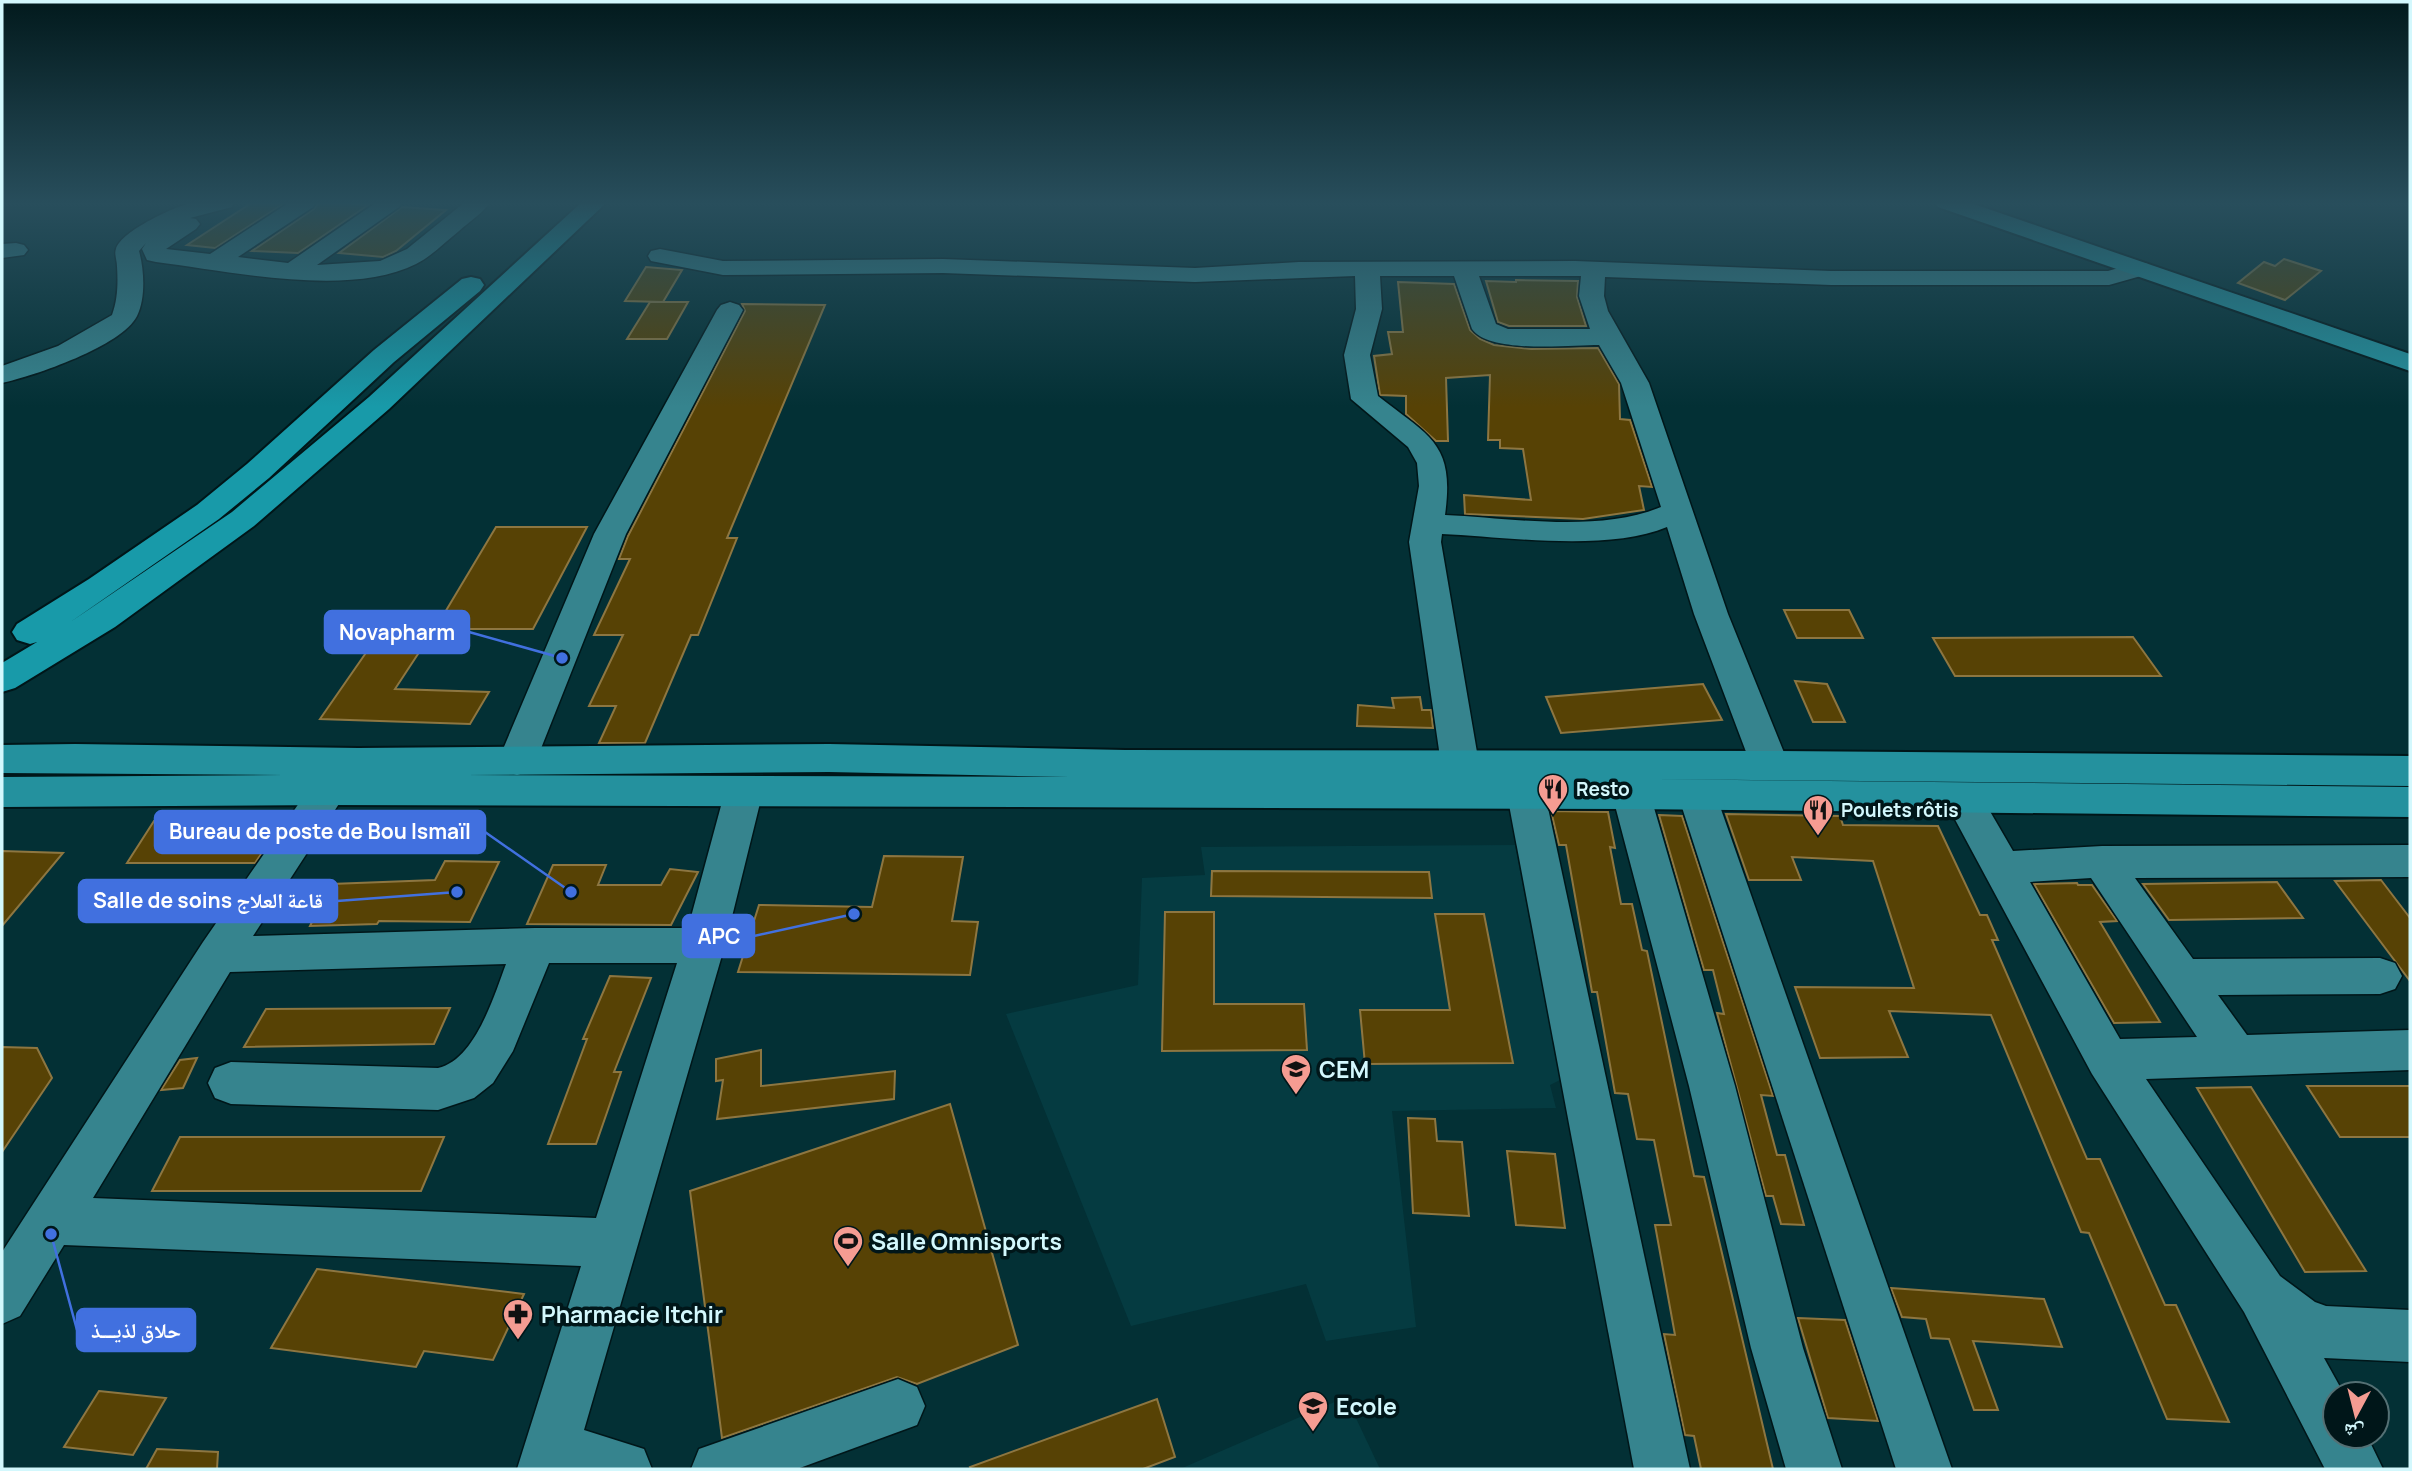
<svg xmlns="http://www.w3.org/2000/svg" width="2412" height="1471" font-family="Manrope,'Noto Naskh Arabic',sans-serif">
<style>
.built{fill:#053b41}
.building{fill:#574205;stroke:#8d7641;stroke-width:2}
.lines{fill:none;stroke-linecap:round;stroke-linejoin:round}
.minor-casing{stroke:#001619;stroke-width:3}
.major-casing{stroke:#001619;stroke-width:4}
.highway-casing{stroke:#001619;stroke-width:4}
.minor{fill:#36848e;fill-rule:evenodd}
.major{fill:#24919e;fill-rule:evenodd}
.highway{fill:#189aa9;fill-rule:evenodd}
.labels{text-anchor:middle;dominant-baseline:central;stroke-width:7;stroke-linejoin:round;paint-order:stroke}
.poi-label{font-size:19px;font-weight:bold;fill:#d3f8fd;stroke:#001619;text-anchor:start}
.near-poi-label{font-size:23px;font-weight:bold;fill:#d3f8fd;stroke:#001619;text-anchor:start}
.leader{fill:none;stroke:#4170df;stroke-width:2.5}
.callout-dot{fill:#4170df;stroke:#001619;stroke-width:2.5}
.callout{fill:#4170df;stroke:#4170df;stroke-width:2.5}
.callout-label{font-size:21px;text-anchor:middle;font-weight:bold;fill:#fff}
</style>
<rect width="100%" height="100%" fill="#033035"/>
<g class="built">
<polygon points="1515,845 1560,1080 1550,1085 1556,1108 1392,1111 1416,1327 1326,1341 1306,1284 1131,1326 1006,1014 1138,985 1142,878 1205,875 1201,847"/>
<polygon points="1346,1397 1380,1469 1180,1469"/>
</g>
<g class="building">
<polygon points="253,202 286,202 215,248 187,245"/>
<polygon points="319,202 359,202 355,204 368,205 298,253 252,251 314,209"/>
<polygon points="402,207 446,210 396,251 383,257 339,253"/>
<polygon points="2284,259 2321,271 2285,300 2238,283 2264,262 2275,266"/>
<polygon points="646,267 682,270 663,302 625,301"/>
<polygon points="1516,280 1578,281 1577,297 1586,326 1509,326 1498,322 1486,281 1516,282"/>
<polygon points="1398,282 1454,284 1470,330 1480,339 1494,345 1531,349 1598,348 1619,384 1620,419 1630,420 1652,487 1639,486 1644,510 1583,519 1465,514 1464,495 1531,500 1523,449 1500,448 1500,440 1488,440 1490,375 1446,378 1448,441 1436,441 1406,414 1406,396 1380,395 1374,356 1392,354 1388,332 1403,332"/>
<polygon points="650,302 688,302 667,339 627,339"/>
<polygon points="742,304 825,305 727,538 737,538 698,635 691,635 645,743 599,743 616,706 589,706 623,635 594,635 630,559 619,559 628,536 745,311"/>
<polygon points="496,527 587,527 533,629 435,629"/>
<polygon points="1784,610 1849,610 1863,638 1797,638"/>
<polygon points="395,611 445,613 395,689 489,692 470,724 320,719"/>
<polygon points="2133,637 2161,676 1955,676 1933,638"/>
<polygon points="1795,681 1827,684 1845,722 1813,722"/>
<polygon points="1703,684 1722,720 1561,733 1546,697"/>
<polygon points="1420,697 1422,710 1431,710 1433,728 1357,726 1358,705 1394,708 1392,698"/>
<polygon points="1551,811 1608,812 1615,848 1610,847 1621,904 1632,904 1642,950 1647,951 1694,1176 1704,1177 1773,1469 1701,1469 1694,1436 1685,1435 1664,1334 1675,1335 1655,1225 1671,1225 1654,1140 1637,1139 1628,1094 1615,1093 1597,992 1592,992 1566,845 1559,845"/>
<polygon points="1726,814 1840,816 1843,825 1938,826 1980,915 1987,915 1998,940 1992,940 2087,1159 2100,1159 2165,1305 2176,1305 2229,1422 2167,1419 2089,1233 2081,1232 1991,1015 1889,1011 1908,1057 1820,1058 1795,987 1914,988 1873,861 1792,857 1801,880 1749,880"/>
<polygon points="1659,815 1682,816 1773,1096 1761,1095 1777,1155 1785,1155 1804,1225 1781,1224 1773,1196 1766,1196 1717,1013 1724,1014 1713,970 1704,970"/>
<polygon points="285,819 255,863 127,863 154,821"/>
<polygon points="2,851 63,853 2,926"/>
<polygon points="884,856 963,857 952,921 978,922 970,975 738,972 759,905 872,907"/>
<polygon points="445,861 499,862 470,922 379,921 377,924 310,926 331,884 435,880"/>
<polygon points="553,865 606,865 598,885 661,885 670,869 698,872 671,925 527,924"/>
<polygon points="1212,871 1429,872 1432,898 1211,896"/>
<polygon points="2381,880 2410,918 2410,981 2335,881"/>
<polygon points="2277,882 2303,918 2169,920 2143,884"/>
<polygon points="2077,883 2078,885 2092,885 2117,921 2100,922 2160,1022 2114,1023 2034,884"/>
<polygon points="1165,912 1214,912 1214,1004 1304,1004 1307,1050 1162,1051"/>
<polygon points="1435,914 1484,914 1513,1063 1365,1064 1360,1010 1450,1010"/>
<polygon points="610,976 651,978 614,1072 621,1072 596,1144 548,1144 587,1039 583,1039"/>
<polygon points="450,1008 434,1044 244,1047 266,1009"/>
<polygon points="2,1047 37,1048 52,1078 2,1152"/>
<polygon points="761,1050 761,1086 895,1071 894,1099 717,1119 723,1080 716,1081 716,1059"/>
<polygon points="197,1058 183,1088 161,1090 180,1060"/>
<polygon points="2307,1086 2410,1086 2410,1137 2340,1137"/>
<polygon points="2251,1087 2366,1271 2305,1272 2197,1088"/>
<polygon points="950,1104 1018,1345 917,1384 897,1377 722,1438 690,1191"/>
<polygon points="1408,1118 1435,1119 1437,1141 1462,1142 1469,1216 1413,1213"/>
<polygon points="180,1137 444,1137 421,1191 152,1191"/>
<polygon points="1507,1151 1555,1154 1565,1228 1516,1225"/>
<polygon points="317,1269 524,1294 493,1360 424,1351 416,1367 271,1348"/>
<polygon points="1891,1288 2044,1299 2062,1347 1973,1341 1998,1410 1974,1410 1949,1339 1931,1338 1926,1319 1902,1317"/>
<polygon points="1798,1318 1845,1320 1878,1421 1828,1418"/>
<polygon points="99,1391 166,1398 133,1455 64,1447"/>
<polygon points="1157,1399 1175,1457 1143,1469 971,1469 970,1467"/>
<polygon points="157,1449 218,1452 217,1469 146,1469"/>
</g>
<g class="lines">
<g class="minor-casing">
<g id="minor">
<path d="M195 202H235L232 207 190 218 196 219 200 224 196 229 166 249 210 254 290 202H316L313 207 238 257 288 263 377 202H402L399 207 317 265 380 261 407 249 465 202H490C483 213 469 222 459 231 445 242 432 256 416 264 349 298 229 271 156 262L147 260 142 249 146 243 139 251C144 269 146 298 137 316 122 346 34 376 2 383V366L58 346 112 315C118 299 118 282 117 266 117 261 114 253 116 249 121 231 177 205 195 202Z"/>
<polygon points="16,243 24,245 28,250 24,255 2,258 2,244"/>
<path d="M660 249 723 261 943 259 1195 268 1299 262 1575 261 1831 271H2108L2139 262 2148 264 2151 269 2148 274 2109 285H1831L1605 277 1604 296 1608 311 1649 383 1728 614 1789 765 1783 775 1770 779 1757 775 1751 765 1694 614 1667 527C1608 552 1506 537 1442 534L1441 542 1479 764 1473 774 1460 778 1447 774 1441 764 1409 542 1419 486 1417 463 1408 447 1351 399 1344 355 1356 309 1355 276 1195 282 943 273 723 275 651 261 648 256 651 251ZM1380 276H1454L1472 329C1489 354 1570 345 1599 345L1621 383 1661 507C1598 533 1512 518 1445 515 1455 443 1430 437 1378 396L1370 355 1382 309ZM1479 276H1581L1579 296 1590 329H1508L1496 324Z"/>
<polygon points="730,302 739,305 743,310 626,534 536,761 530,771 517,775 504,771 498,761 594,534 717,310 721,305"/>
<path d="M329 776 343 780 348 790 253 936 535 928H688L725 791 730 781 744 777 758 781 763 791 725 945 584 1430 644 1449 652 1469H517L581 1266 64 1245 20 1316 2 1324V1252L203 942 315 780ZM549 963H677L596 1218 93 1198 230 972 506 964C494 996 475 1060 438 1068L231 1062 215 1068 208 1083 215 1098 231 1104 438 1110 474 1098 493 1083 513 1051Z"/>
<polygon points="1526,780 1540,784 1545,794 1690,1469 1634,1469 1507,794 1512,784"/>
<polygon points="1631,780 1645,784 1650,794 1735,1086 1803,1348 1842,1469 1786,1469 1751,1348 1689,1086 1612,794 1617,784"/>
<polygon points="1697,781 1711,785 1716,795 1952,1469 1896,1469 1678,795 1683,785"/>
<path d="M1963 785 1977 789 2013 851 2102 846 2410 845V877L2135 878 2193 959 2380 958 2395 963 2402 976 2395 989 2380 994 2218 995 2247 1035 2410 1030V1070L2146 1079 2280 1276 2315 1302 2326 1306 2410 1310V1362L2324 1358 2344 1394H2335V1436H2367L2383 1469H2325L2244 1312 2092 1074 1944 799 1949 789ZM2091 878 2197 1037 2120 1039 2030 882Z"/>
<polygon points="898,1379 917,1387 925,1406 917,1425 797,1469 691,1469 699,1449"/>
</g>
</g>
<g class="major-casing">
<g id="major">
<polygon points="1934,202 1968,202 2410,354 2410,371 1938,207"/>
<path d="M75 744 358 748 829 744 1125 750 1770 751 2410 756V786L1645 779 2410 787V817L1631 809 329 805 2 807V777L284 775 2 773V745ZM829 772 1070 777 465 775Z"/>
</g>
</g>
<g class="highway-casing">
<polygon id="highway" points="582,202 607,202 389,409 254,526 115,627 15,688 2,692 2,663 37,642 30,644 17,640 12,632 17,624 89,579 197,505 247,464 374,350 462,279 471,277 480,279 484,285 480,291 394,362 269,478 219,519 69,623 232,512 369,397"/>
</g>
<use href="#minor" class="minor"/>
<use href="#major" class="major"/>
<use href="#highway" class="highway"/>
</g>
<linearGradient id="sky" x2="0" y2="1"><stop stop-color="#021a1d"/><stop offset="0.5" stop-color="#284e5c"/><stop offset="1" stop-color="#284e5c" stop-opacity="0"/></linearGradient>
<rect width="2412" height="407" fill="url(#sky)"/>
<defs>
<g id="restaurant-pin" transform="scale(1.575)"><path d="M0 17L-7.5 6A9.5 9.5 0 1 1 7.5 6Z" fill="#f59c92" stroke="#001619"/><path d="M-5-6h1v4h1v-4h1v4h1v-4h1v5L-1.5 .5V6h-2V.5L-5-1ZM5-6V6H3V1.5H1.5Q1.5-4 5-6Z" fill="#111"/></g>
<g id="school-pin" transform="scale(1.575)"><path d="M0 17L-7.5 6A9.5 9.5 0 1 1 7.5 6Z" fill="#f59c92" stroke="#001619"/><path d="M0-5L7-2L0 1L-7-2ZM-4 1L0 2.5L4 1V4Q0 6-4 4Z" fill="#111"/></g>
<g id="stadium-pin" transform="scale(1.575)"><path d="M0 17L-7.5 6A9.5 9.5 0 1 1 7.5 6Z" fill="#f59c92" stroke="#001619"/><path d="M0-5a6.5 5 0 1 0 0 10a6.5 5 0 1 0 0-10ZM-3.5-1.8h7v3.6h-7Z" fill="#111"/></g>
<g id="pharmacy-pin" transform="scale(1.575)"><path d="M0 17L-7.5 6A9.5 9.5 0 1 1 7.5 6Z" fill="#f59c92" stroke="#001619"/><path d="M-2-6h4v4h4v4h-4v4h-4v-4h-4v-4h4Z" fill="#111"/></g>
</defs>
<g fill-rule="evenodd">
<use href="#restaurant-pin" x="1553" y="789"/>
<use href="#restaurant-pin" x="1818" y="810"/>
<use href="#school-pin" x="1296" y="1069"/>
<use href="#stadium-pin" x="848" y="1241"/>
<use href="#pharmacy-pin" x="518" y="1314"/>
<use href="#school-pin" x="1313" y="1406"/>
</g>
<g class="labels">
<g class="poi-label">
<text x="1576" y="789">Resto</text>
<text x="1841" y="810">Poulets rôtis</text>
</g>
<g class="near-poi-label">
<text x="1319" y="1069">CEM</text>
<text x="871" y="1241">Salle Omnisports</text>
<text x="541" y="1314">Pharmacie Itchir</text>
<text x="1336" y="1406">Ecole</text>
</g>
</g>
<path class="leader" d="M562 658L469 632M571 892L485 832M457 892L337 901M854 914L754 936M51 1234L77 1330"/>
<g class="callout-dot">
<circle cx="562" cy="658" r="7"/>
<circle cx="571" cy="892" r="7"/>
<circle cx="457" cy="892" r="7"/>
<circle cx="854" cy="914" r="7"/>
<circle cx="51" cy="1234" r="7"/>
</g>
<g class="callout">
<rect x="325" y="611" width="144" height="42" rx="7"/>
<rect x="155" y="811" width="330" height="42" rx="7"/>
<rect x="79" y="880" width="258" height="42" rx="7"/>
<rect x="683" y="915" width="71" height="42" rx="7"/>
<rect x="77" y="1309" width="118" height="42" rx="7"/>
</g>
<g class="callout-label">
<text x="397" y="640">Novapharm</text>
<text x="320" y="839">Bureau de poste de Bou Ismaïl</text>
<text x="208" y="908">Salle de soins قاعة العلاج</text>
<text x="719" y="944">APC</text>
<text x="136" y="1338">حلاق لذيـــذ</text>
</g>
<rect width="2412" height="1471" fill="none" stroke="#d3f8fd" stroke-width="7"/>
<g transform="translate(2356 1415) rotate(187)"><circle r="33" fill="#001619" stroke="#547074" stroke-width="2"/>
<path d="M0-5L12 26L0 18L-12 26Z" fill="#f59c92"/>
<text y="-10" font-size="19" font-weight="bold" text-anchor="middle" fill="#d3f8fd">ش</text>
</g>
</svg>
